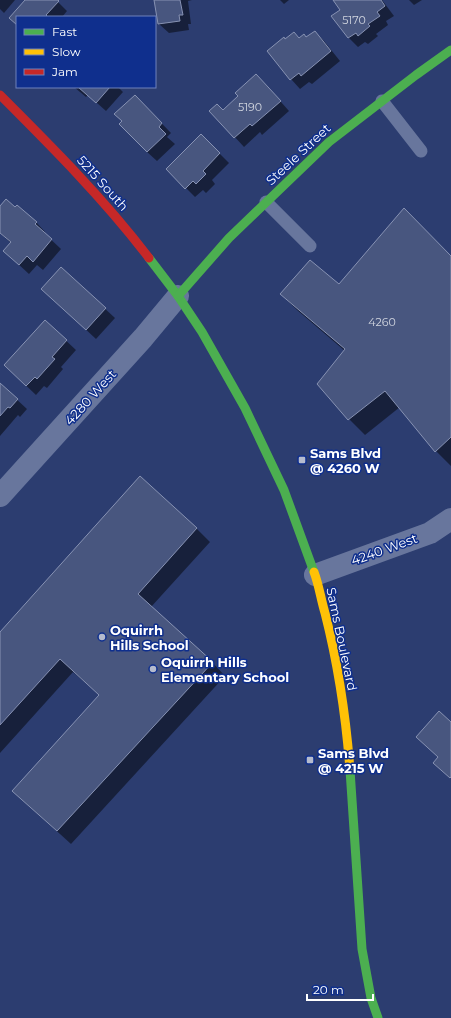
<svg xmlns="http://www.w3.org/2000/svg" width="451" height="1018" font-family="Montserrat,sans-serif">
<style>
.shadow{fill:#0007}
.building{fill:#48567f;stroke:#8792b3}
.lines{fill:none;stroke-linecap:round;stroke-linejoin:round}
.lane{stroke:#68769d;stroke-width:13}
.street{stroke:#68769d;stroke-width:22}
.fast{stroke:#4caf50;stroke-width:9}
.slow{stroke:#ffc107;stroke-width:9}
.jam{stroke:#c62828;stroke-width:9}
.poi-dot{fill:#b5bbcd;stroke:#0f2f8d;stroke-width:1.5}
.labels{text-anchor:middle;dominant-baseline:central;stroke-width:3;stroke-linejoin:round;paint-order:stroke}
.number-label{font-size:11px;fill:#d1d5df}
.street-label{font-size:13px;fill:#fff;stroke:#0f2f8d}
.poi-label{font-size:13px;font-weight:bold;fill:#fff;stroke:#0f2f8d;text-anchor:start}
</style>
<rect width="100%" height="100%" fill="#2c3d70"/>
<g class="shadow">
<polygon points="0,0 15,0 4,13 0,9"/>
<polygon points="26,0 56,0 67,11 62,17 17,17 17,24 11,18"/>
<polygon points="155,0 192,0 188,1 191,24 188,24 189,30 169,33 159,24"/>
<polygon points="280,0 289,0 284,4"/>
<polygon points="335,0 382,0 394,16 386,21 388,25 376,34 378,36 368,44 365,42 358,47 349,38 333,17 341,10"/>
<polygon points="409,0 422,0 414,5"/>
<polygon points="315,32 324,41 340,61 312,84 309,82 300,89 291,79 268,51 286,40 307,38"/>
<polygon points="266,85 289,111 262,135 260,132 244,147 211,111 223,111"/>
<polygon points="74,87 118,87 123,92 106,111 88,95 86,97"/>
<polygon points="135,96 171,133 167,137 175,144 157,161 147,152 123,121"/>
<polygon points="201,135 229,163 212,180 215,184 206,193 203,190 195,197 167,169"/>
<polygon points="0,208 36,222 45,232 44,233 61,249 43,270 37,265 29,274 4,251 11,243 0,233"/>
<polygon points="451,257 451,466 436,451 400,407 365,435 349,419 345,351 297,310 281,294 339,285"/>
<polygon points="61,268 115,318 96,339 52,298"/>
<polygon points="45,321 76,350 61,367 63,369 47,388 44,386 36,395 15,375"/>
<polygon points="0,384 27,409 20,417 18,415 0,436"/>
<polygon points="140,478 197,529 210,542 151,607 212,662 225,676 71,844 27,804 14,791 100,695 73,672 0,753 0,633"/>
</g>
<g class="building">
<polygon points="25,0 58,0 59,1 46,15 48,17 17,17 17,25 9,18"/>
<polygon points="154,0 180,0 183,15 179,15 180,21 158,24"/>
<polygon points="333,0 381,0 385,6 377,12 380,16 368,24 370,26 358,36 356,33 348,38 331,16 340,10"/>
<polygon points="315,31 331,51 301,76 299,73 290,80 267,51 284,37 285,39 294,32 299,38 304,34 306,37"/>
<polygon points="256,74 281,101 252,126 250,124 234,138 209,111 217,104 223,110 238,96 235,93"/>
<polygon points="78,87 110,87 96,103"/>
<polygon points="135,95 162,123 159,127 166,134 147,152 119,124 122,121 114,114"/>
<polygon points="201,134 220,153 203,171 206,174 196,184 193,181 185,189 166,169"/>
<polygon points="6,199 15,207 17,205 37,222 35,224 52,239 33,262 27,256 19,265 3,251 11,242 0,233 0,206"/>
<polygon points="404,208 451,256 451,437 435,452 385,391 348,420 317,384 345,349 280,294 310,260 339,284"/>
<polygon points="61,267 106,308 86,330 41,289"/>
<polygon points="45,320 67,340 52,357 55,359 37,379 35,377 26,386 4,365"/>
<polygon points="0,383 18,399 10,408 8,407 0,416"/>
<polygon points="140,476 197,528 138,594 213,662 57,831 12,791 99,695 60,659 0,725 0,632"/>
<polygon points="439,711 451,722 451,777 450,778 433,763 438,757 416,737"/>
</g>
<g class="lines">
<g class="lane">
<polyline points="382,101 421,151"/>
<polyline points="266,202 310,246"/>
</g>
<g class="street">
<polyline points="0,496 143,338 178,296"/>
<polyline points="315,575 430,533 451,519"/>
</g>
<g class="fast">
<polyline points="149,258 178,296 202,332 245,408 284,490 314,572"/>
<polyline points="178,296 229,238 329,142 416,75 451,50"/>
<polyline points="350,770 362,949 371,998 378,1018"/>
</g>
<path class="slow" d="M314 572C319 585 321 600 325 613 338 664 346 717 350 770"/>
<path class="jam" d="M0 95C52 147 104 199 149 258"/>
</g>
<g class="poi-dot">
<rect x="298" y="456" width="8" height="8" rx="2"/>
<circle cx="102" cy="637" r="4"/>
<circle cx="153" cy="669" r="4"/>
<rect x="306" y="756" width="8" height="8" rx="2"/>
</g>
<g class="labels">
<g class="number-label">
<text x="354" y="20">5170</text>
<text x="250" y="107">5190</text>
<text x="382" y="322">4260</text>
</g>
<g class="street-label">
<text transform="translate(298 154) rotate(-43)">Steele Street</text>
<text transform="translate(103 183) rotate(48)">5215 South</text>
<text transform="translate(90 397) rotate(-48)">4280 West</text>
<text transform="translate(384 549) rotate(-20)">4240 West</text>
<text transform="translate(342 639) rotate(78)">Sams Boulevard</text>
</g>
<g class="poi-label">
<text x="310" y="453">Sams Blvd<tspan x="310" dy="15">@ 4260 W</tspan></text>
<text x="110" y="630">Oquirrh<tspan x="110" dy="15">Hills School</tspan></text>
<text x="161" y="662">Oquirrh Hills<tspan x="161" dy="15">Elementary School</tspan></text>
<text x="318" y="753">Sams Blvd<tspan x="318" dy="15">@ 4215 W</tspan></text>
</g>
</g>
<rect x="16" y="16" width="140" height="72" fill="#0f2f8d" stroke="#6f82bb"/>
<rect x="24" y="29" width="20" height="6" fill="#4caf50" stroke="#6f82bb"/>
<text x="52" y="36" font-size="12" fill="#ffffff">Fast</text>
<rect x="24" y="49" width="20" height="6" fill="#ffc107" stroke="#6f82bb"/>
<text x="52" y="56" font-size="12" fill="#ffffff">Slow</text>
<rect x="24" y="69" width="20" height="6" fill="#c62828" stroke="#6f82bb"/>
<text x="52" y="76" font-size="12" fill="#ffffff">Jam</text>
<path d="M307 994v6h66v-6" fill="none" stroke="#ffffff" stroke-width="2"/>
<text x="313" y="994" font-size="12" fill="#ffffff" stroke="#0f2f8d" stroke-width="3" paint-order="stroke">20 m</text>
</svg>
